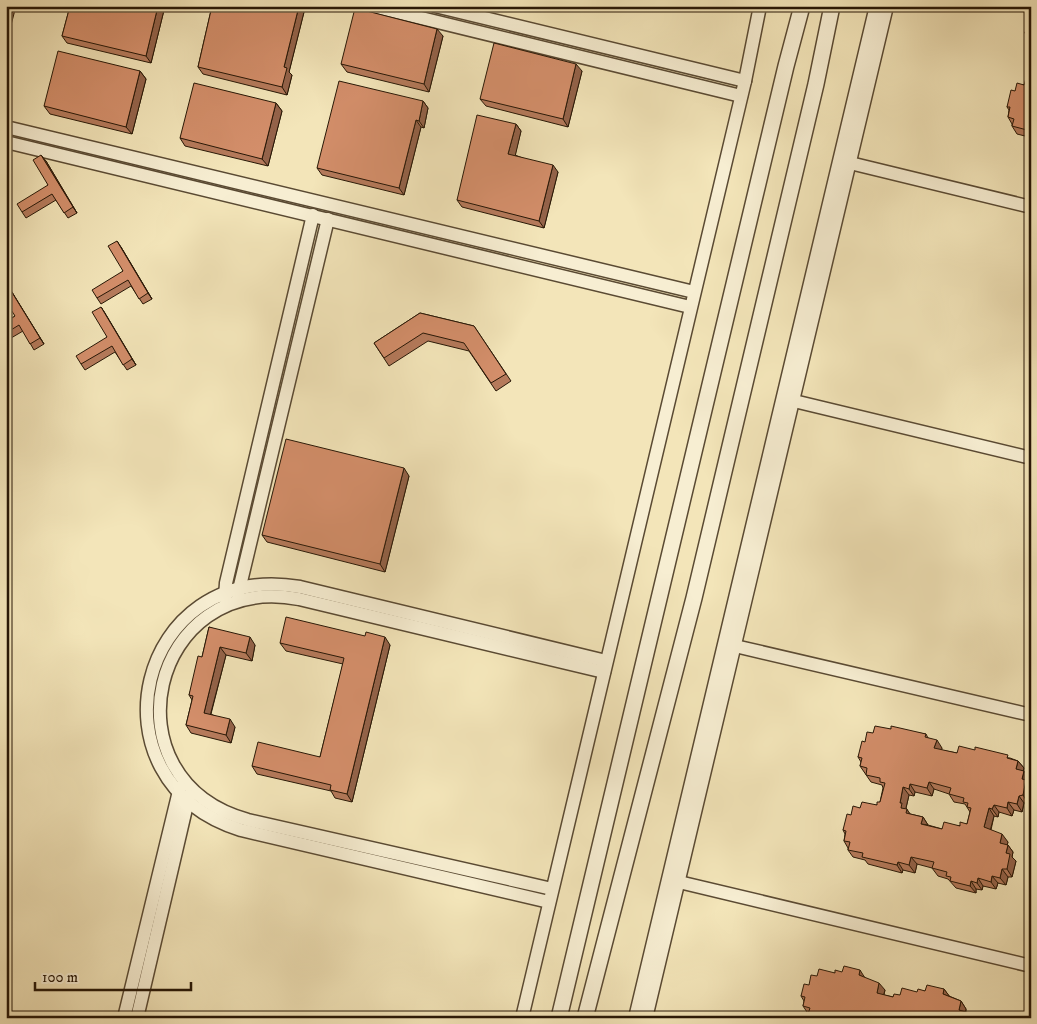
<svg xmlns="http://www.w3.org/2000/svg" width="1037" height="1024" font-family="'IM FELL DW Pica',serif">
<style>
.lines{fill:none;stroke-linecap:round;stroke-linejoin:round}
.minor-casing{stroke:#5a4a33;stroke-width:15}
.tertiary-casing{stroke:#5a4a33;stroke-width:18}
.minor{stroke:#f7eed2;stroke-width:12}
.tertiary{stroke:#f7eed2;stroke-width:15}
.wall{fill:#b57a5b;stroke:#271706;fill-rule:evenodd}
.shaded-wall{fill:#94634a;stroke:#271706}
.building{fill:#d38e6a;stroke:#271706;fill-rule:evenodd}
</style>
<rect width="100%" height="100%" fill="#f3e5b9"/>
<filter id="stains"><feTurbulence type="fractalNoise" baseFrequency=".004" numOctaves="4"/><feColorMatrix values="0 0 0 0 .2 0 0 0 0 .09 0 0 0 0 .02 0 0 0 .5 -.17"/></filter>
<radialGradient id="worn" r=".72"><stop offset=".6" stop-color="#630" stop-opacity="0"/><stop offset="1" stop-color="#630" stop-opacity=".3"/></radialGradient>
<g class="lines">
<g class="minor-casing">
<g id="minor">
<polyline points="372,6 741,96"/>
<polyline points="435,6 745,81"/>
<polyline points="6,127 694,292"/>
<polyline points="6,142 690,307"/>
<polyline points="850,163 1031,207"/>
<polyline points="794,401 1031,458"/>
<polyline points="238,594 328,219"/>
<polyline points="225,598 226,583 313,215"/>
<polyline points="735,646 1031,715"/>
<polyline points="679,882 1031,966"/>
<path d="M552 889 248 820C102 780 150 571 299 599L604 672"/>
<path d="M549 902 241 830C84 781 137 559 300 587L606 661"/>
<polyline points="124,1018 180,787"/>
<polyline points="137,1018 189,796"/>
<polyline points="522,1018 745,81 760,6"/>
<polyline points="635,1018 876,6"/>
<polyline points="646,1018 887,6"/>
</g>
</g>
<g class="tertiary-casing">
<g id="tertiary">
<polyline points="559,1018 786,66 802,6"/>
<polyline points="585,1018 694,598 816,84 832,6"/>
</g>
</g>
<use href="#minor" class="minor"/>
<use href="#tertiary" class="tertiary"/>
</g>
<g class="wall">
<polygon points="6,6 10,29 6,28"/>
<polygon points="70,6 165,6 151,63 67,43 62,36"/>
<polygon points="212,6 304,6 305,8 289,72 292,75 287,95 203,74 198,67"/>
<polygon points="1031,17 1031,48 1027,42 1028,38 1025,33"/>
<polygon points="443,36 429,92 347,72 341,64"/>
<polygon points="140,71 146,79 132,134 50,114 44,106"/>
<polygon points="582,71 568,127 486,106 480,99"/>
<polygon points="1031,79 1031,139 1029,137 1017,134 1012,126 1012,124 1008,117 1009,110 1007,107 1015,91"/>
<polygon points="423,101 428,108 424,128 421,127 404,195 322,175 317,168"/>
<polygon points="276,103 282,111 268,166 185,146 180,138"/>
<polygon points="516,124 521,131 515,155 558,172 544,228 462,207 457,200"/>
<polygon points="46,161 77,213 68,218 56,200 26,218 22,212 48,185"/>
<polygon points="121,247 152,299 143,304 131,286 101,304 97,298 123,271"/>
<polygon points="8,286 44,344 34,350 23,331 6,341 6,322 15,316"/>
<polygon points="101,307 136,365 127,370 115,352 85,370 81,364 107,337"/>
<polygon points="420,313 474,326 511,381 496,391 469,351 428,341 389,366 374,343"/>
<polygon points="409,476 385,572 267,542 262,535"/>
<polygon points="209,627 255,645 252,661 226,655 211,714 235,727 231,743 191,733 186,725 192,700 189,695 202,657"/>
<polygon points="280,643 390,645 352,802 335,798 331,791 257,774 252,766 320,757 343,664 286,651"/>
<path d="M891 729 926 734 928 738 942 748 941 750 957 753 1010 758 1018 761 1024 768 1023 771 1029 779 1028 783V803H1024L1022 812 1014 810 1012 816 999 812 998 817 994 816 991 830 1008 842 1007 844 1013 852 1012 857 1016 861 1012 877H1008L1006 885 998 883 996 889 983 886 982 890 976 889V893L956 888 948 879 938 876 932 868 917 864 915 873 903 870 902 873 868 864 865 860 853 857 848 850V848L844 841 845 834 843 830 851 815 860 808 877 805 880 802 883 788 882 785 871 782 860 766 861 762 858 757 865 742 873 733ZM934 789 949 794 954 802 965 804 970 812 967 824 942 829 928 825 923 817 910 814 906 808 909 795 914 796 915 792 932 796Z"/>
<polygon points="835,973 864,977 885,990 884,995 893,997 925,991 944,989 949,996 961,1001 966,1009 966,1012 971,1018 811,1018 803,1006 804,1001 801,996 809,985 817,976"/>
</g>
<g class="shaded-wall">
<polygon points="9,6 16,6 10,29 6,23 6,18"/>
<polygon points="158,6 165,6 151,63 146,56"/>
<polygon points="299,6 304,6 305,8 289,72 292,75 287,95 282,87 284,67"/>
<polygon points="437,29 443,36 429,92 424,84"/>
<polygon points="576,64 582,71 568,127 563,119"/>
<polygon points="140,71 146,79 132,134 126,127"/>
<polygon points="423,101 428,108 424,128 419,121"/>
<polygon points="276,103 282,111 268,166 262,159"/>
<polygon points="416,120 421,127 404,195 399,188"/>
<polygon points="516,124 521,131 514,161 508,154"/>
<polygon points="41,155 46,161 77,213 73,207"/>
<polygon points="553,165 558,172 544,228 539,221"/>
<polygon points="117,241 121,247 152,299 148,293"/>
<polygon points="8,286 12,292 44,344 40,338"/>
<polygon points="101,307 105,313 136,365 132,359"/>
<polygon points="404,468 409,476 385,572 380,564"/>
<polygon points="250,637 255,645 252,661 246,653"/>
<polygon points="385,637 390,645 352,802 347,794"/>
<polygon points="220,647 226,655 209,720 204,713"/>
<polygon points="230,719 235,727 231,743 226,735"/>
<polygon points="937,740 942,748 940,756 934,748"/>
<polygon points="1018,761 1024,768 1022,777 1016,769"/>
<polygon points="1024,771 1029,779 1028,783 1031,786 1031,792 1028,803 1023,795 1022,779"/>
<polygon points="929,782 934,789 932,796 927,788"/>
<polygon points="910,784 915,792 914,796 909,789"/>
<polygon points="903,787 909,795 906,808 912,817 911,821 901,808 900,803"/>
<polygon points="1019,796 1024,803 1022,812 1017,804"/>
<polygon points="1008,802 1014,810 1012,816 1007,808"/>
<polygon points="994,805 999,812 998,817 992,809"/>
<polygon points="989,808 994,816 989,835 984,827"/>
<polygon points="923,817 928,825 921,824"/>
<polygon points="1002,834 1008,842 1006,850 1000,843"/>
<polygon points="1008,845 1013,852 1012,857 1016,861 1012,877 1007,869 1006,853"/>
<polygon points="911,857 917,864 915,873 909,865"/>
<polygon points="898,862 903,870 902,873 897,865"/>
<polygon points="1002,869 1008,877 1006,885 1000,878"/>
<polygon points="992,876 998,883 996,889 991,882"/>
<polygon points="978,878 983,886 982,890 977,883"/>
<polygon points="971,881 976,889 976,893 970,886"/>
<polygon points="860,970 865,978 859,975"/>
<polygon points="879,983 885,990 882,1000 877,993"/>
<polygon points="944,989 950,997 943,994"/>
<polygon points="961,1001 966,1009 964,1018 959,1010"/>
<polygon points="966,1012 971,1018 965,1018"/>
</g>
<g class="building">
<polygon points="6,6 9,6 6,18"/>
<polygon points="70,6 158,6 146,56 62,36"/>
<polygon points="212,6 299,6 284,67 287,68 282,87 198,67"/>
<polygon points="355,8 437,29 424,84 341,64"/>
<polygon points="1029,17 1031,17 1031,43 1027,42 1029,34 1025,33"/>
<polygon points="494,43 576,64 563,119 480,99"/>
<polygon points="58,51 140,71 126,127 44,106"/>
<polygon points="1026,78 1031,79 1031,134 1027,133 1027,130 1012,126 1014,119 1008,117 1010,107 1007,107 1011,90 1015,91 1017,83 1024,85"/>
<polygon points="339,81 423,101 419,121 416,120 399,188 317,168"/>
<polygon points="194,83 276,103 262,159 180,138"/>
<polygon points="477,115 516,124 508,154 553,165 539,221 457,200"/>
<polygon points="41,155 73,207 64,213 52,194 22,212 17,204 48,185 33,160"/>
<polygon points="117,241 148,293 139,299 128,280 97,298 92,290 123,271 108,246"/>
<polygon points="8,286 40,338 30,344 19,325 6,333 6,322 15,316 6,302 6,287"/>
<polygon points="101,307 132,359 123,365 112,346 81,364 76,356 107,337 92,312"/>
<polygon points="420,313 474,326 506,374 491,383 464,343 423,333 384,358 374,343"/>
<polygon points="286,439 404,468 380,564 262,535"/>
<polygon points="286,617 365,636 366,632 385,637 347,794 330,790 331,785 252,766 258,742 320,757 344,658 280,643"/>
<polygon points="209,627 250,637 246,653 220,647 204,713 230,719 226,735 186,725 193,696 189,695 198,656 202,657"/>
<path d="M875 726 891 729V726L926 734 925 737 937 740 934 748 957 753 959 746 975 750V747L1008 755 1007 758 1018 761 1016 769 1024 771 1022 779 1026 780 1023 795 1019 796 1017 804 1008 802 1007 808 994 805 992 809 989 808 984 827 1002 834 1000 843 1008 845 1006 853 1010 854 1007 869H1002L1000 878 992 876 991 882 978 878 977 883 971 881 970 886 950 881 951 877 946 876 947 872 932 868 934 862 911 857 909 865 898 862 897 865 862 857 863 853 848 850 850 842 844 841 846 831 843 830 847 814 851 815 853 806 860 808 862 802 877 805V802H880L885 783 880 782V778L866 775 867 768 860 766 862 758 858 757 862 741 865 742 867 732 873 733ZM929 782 951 788 949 794 964 798 963 802 968 803 967 807 971 808 967 824 960 822V826L944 822 942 829 921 824 923 817 906 813 907 809 901 808 902 803H900L903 787 909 789 910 784 927 788Z"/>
<polygon points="844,966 860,970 859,975 879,983 877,993 893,997 894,994 900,995 902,988 917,992 918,989 925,991 927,985 944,989 943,994 961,1001 959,1010 966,1012 965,1018 821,1018 808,1014 810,1008 803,1006 805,997 801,996 804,984 809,985 811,975 817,976 819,969 835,973 835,970 842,972"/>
</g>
<rect width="1037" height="1024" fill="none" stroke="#f3e5b9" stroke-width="25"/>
<rect x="8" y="8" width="1022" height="1009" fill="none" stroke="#271706" stroke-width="2.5"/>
<rect x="12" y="12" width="1012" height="999" fill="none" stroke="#271706"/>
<path d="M35 982v8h156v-8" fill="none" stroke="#271706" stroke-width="2.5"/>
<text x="42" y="982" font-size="15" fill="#271706" stroke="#f7eed2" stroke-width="4" paint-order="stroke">100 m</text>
<rect width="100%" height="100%" filter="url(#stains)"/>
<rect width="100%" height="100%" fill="url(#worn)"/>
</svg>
